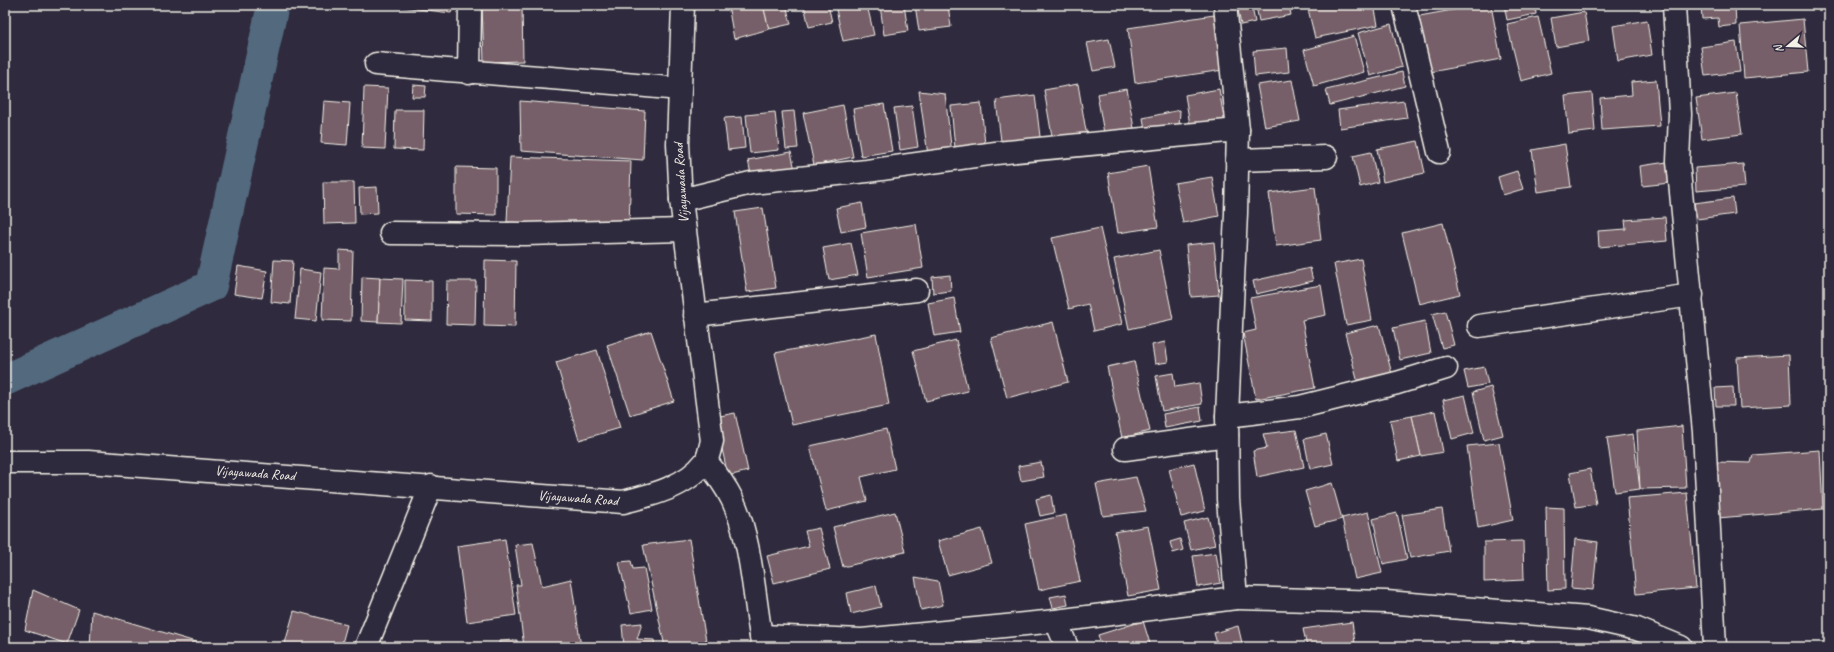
<svg xmlns="http://www.w3.org/2000/svg" width="1834" height="652" font-family="Caveat,sans-serif">
<style>
.lines{fill:none;stroke-linecap:round;stroke-linejoin:round}
.canal{stroke:#53697e;stroke-width:32}
.building{fill:#765e68;stroke:#f4f1e8}
.minor-casing{stroke:#f4f1e8;stroke-width:25}
.secondary-casing{stroke:#f4f1e8;stroke-width:25}
.minor{stroke:#2f2a3d;stroke-width:22}
.secondary{stroke:#2f2a3d;stroke-width:22}
.labels{text-anchor:middle;dominant-baseline:central;stroke-width:3;stroke-linejoin:round;paint-order:stroke}
.street-label{font-size:14px;fill:#f4f1e8;stroke:#2f2a3d}
</style>
<rect width="100%" height="100%" fill="#2f2a3d"/>
<filter id="ink" filterUnits="userSpaceOnUse"><feTurbulence type="fractalNoise" baseFrequency=".025" numOctaves="2"/><feDisplacementMap in="SourceGraphic" scale="8" xChannelSelector="R" yChannelSelector="G"/><feConvolveMatrix kernelMatrix="1 2 1 2 8 2 1 2 1" color-interpolation-filters="sRGB"/></filter>
<g filter="url(#ink)">
<g class="lines">
<polyline class="canal" points="5,380 211,286 273,5"/>
</g>
<g class="building">
<polygon points="104,5 129,5 129,7"/>
<polygon points="317,5 361,5 361,9"/>
<polygon points="386,5 454,5 451,13"/>
<polygon points="482,5 522,5 523,61 484,62"/>
<polygon points="728,5 763,5 769,29 734,39"/>
<polygon points="763,5 786,5 791,24 769,29"/>
<polygon points="804,5 828,5 832,22 809,27"/>
<polygon points="835,5 867,5 874,35 843,41"/>
<polygon points="880,5 904,5 908,31 884,35"/>
<polygon points="915,5 948,5 951,27 919,31"/>
<polygon points="1260,5 1289,5 1291,15 1259,21 1256,6"/>
<polygon points="1327,5 1374,5 1378,25 1315,38 1308,9"/>
<polygon points="1480,5 1491,5 1501,59 1425,73 1414,17"/>
<polygon points="1504,5 1535,5 1536,14 1507,20"/>
<polygon points="1701,5 1735,5 1736,25 1719,27 1718,18 1702,19"/>
<polygon points="1252,7 1255,22 1241,25 1238,10"/>
<polygon points="1584,12 1589,41 1556,47 1551,18"/>
<polygon points="1214,15 1223,70 1135,83 1128,28"/>
<polygon points="1538,17 1551,73 1521,81 1507,24"/>
<polygon points="1803,19 1808,72 1744,78 1740,25"/>
<polygon points="1647,20 1652,55 1618,61 1613,26"/>
<polygon points="1391,24 1402,67 1370,76 1358,33"/>
<polygon points="1354,36 1364,72 1314,86 1304,50"/>
<polygon points="1109,39 1115,67 1093,71 1087,43"/>
<polygon points="1736,42 1740,72 1705,76 1701,47"/>
<polygon points="1287,48 1289,72 1255,76 1253,51"/>
<polygon points="1402,72 1405,86 1330,105 1326,90"/>
<polygon points="1292,80 1300,121 1265,127 1257,85"/>
<polygon points="1656,80 1660,126 1602,130 1600,98 1632,95 1631,82"/>
<polygon points="1078,84 1087,137 1053,142 1044,90"/>
<polygon points="413,85 426,86 425,97 412,97"/>
<polygon points="364,87 388,88 385,149 362,148"/>
<polygon points="1127,89 1135,134 1105,139 1097,94"/>
<polygon points="1219,89 1225,125 1191,131 1185,95"/>
<polygon points="919,91 945,94 952,154 928,155"/>
<polygon points="1592,93 1595,131 1569,134 1565,96"/>
<polygon points="1736,93 1742,134 1702,139 1696,98"/>
<polygon points="1035,95 1041,145 1002,149 996,100"/>
<polygon points="324,101 350,103 347,145 321,143"/>
<polygon points="520,101 645,111 643,160 521,151"/>
<polygon points="1404,101 1407,118 1340,128 1338,110"/>
<polygon points="981,103 985,145 955,148 951,106"/>
<polygon points="884,104 892,151 861,156 853,109"/>
<polygon points="843,105 853,157 814,165 803,113"/>
<polygon points="912,106 918,147 900,150 894,108"/>
<polygon points="395,110 424,110 423,150 394,149"/>
<polygon points="1180,110 1179,128 1146,135 1143,118"/>
<polygon points="794,111 798,148 786,149 782,112"/>
<polygon points="775,112 779,150 750,153 746,115"/>
<polygon points="742,117 745,148 728,150 724,118"/>
<polygon points="1418,141 1425,173 1383,182 1377,149"/>
<polygon points="1565,144 1571,187 1538,192 1532,150"/>
<polygon points="791,152 795,170 752,179 748,160"/>
<polygon points="1371,152 1378,182 1360,187 1353,156"/>
<polygon points="510,157 631,161 629,227 507,222"/>
<polygon points="1667,162 1670,183 1642,186 1640,166"/>
<polygon points="1743,164 1745,187 1696,191 1695,168"/>
<polygon points="1148,166 1158,227 1118,233 1108,173"/>
<polygon points="456,167 496,168 496,215 456,214"/>
<polygon points="1517,171 1523,189 1503,195 1498,177"/>
<polygon points="1212,177 1219,216 1183,223 1175,183"/>
<polygon points="323,182 354,182 355,223 324,224"/>
<polygon points="377,187 378,213 360,214 359,188"/>
<polygon points="1315,187 1321,240 1276,246 1269,193"/>
<polygon points="1733,198 1735,214 1697,219 1694,203"/>
<polygon points="862,203 866,227 841,232 836,208"/>
<polygon points="763,208 776,288 747,292 735,212"/>
<polygon points="1665,217 1667,241 1599,247 1598,231 1626,229 1625,220"/>
<polygon points="1443,223 1460,294 1419,304 1402,233"/>
<polygon points="916,224 923,268 868,277 861,233"/>
<polygon points="1100,228 1122,324 1094,331 1088,304 1069,309 1052,238"/>
<polygon points="1214,242 1219,295 1191,297 1186,245"/>
<polygon points="851,243 858,275 829,280 823,248"/>
<polygon points="339,250 353,251 351,321 322,320 324,268 339,269"/>
<polygon points="1159,250 1173,319 1129,329 1114,259"/>
<polygon points="1361,259 1372,320 1346,325 1334,264"/>
<polygon points="274,260 293,261 290,304 271,302"/>
<polygon points="485,260 516,261 515,327 484,326"/>
<polygon points="238,266 267,271 262,298 234,294"/>
<polygon points="1310,268 1313,281 1256,294 1253,281"/>
<polygon points="300,269 321,272 316,321 295,319"/>
<polygon points="950,275 951,291 933,293 932,277"/>
<polygon points="362,277 380,278 378,322 361,321"/>
<polygon points="380,278 403,279 401,323 378,322"/>
<polygon points="405,280 432,281 432,321 405,320"/>
<polygon points="447,281 476,281 475,325 446,324"/>
<polygon points="1321,285 1326,315 1302,320 1315,388 1256,399 1243,333 1256,330 1250,298"/>
<polygon points="954,298 960,332 934,336 928,303"/>
<polygon points="1445,311 1454,345 1442,348 1432,314"/>
<polygon points="1425,321 1431,353 1400,360 1393,328"/>
<polygon points="1053,322 1068,382 1007,398 991,338"/>
<polygon points="1379,325 1392,374 1358,383 1345,333"/>
<polygon points="651,331 674,401 630,415 607,345"/>
<polygon points="876,334 889,405 792,425 775,353"/>
<polygon points="956,340 968,391 926,401 913,351"/>
<polygon points="1165,342 1168,362 1155,364 1152,345"/>
<polygon points="597,350 620,428 579,440 556,362"/>
<polygon points="1789,355 1791,405 1740,408 1737,358"/>
<polygon points="1134,361 1150,431 1122,438 1107,367"/>
<polygon points="1484,367 1488,384 1468,388 1464,371"/>
<polygon points="1173,373 1175,387 1199,383 1202,404 1162,411 1156,376"/>
<polygon points="1491,387 1503,435 1484,440 1473,392"/>
<polygon points="1733,387 1734,406 1716,406 1715,388"/>
<polygon points="1465,395 1474,433 1452,439 1443,400"/>
<polygon points="1200,407 1202,421 1165,428 1163,414"/>
<polygon points="1435,411 1443,452 1421,456 1412,416"/>
<polygon points="735,413 748,471 728,476 715,417"/>
<polygon points="1412,416 1421,456 1398,461 1390,420"/>
<polygon points="1682,426 1686,488 1640,489 1637,431"/>
<polygon points="886,429 895,469 861,477 867,501 826,511 810,446"/>
<polygon points="1296,430 1304,467 1257,477 1253,451 1267,448 1263,434"/>
<polygon points="1326,434 1333,464 1310,469 1304,439"/>
<polygon points="1633,434 1640,489 1615,492 1607,438"/>
<polygon points="1499,443 1513,520 1478,528 1467,446"/>
<polygon points="1820,450 1823,509 1718,518 1716,462 1751,463 1753,455"/>
<polygon points="1041,462 1044,477 1021,481 1018,466"/>
<polygon points="1194,463 1205,511 1181,517 1169,469"/>
<polygon points="1590,469 1596,504 1576,507 1570,473"/>
<polygon points="1136,477 1146,511 1103,516 1096,484"/>
<polygon points="1332,483 1342,519 1315,526 1305,491"/>
<polygon points="1687,493 1696,588 1636,594 1627,498"/>
<polygon points="1051,495 1054,513 1040,516 1036,499"/>
<polygon points="1546,507 1564,508 1565,589 1548,590"/>
<polygon points="1442,509 1449,551 1410,558 1402,515"/>
<polygon points="895,512 905,552 843,567 833,527"/>
<polygon points="1368,512 1382,573 1355,579 1342,518"/>
<polygon points="1397,513 1407,559 1383,564 1373,519"/>
<polygon points="1066,515 1080,581 1039,590 1025,524"/>
<polygon points="1208,517 1215,545 1191,550 1184,523"/>
<polygon points="1148,526 1161,590 1128,596 1115,532"/>
<polygon points="819,528 830,569 774,583 767,556 809,546 805,531"/>
<polygon points="982,529 992,563 948,575 938,541"/>
<polygon points="505,539 516,615 467,622 457,546"/>
<polygon points="689,539 707,647 665,647 643,545"/>
<polygon points="1180,539 1183,550 1173,553 1170,542"/>
<polygon points="1575,539 1598,542 1593,590 1571,588"/>
<polygon points="1523,541 1524,580 1484,582 1484,542"/>
<polygon points="533,543 542,586 571,579 581,647 524,647 516,585 521,585 515,545"/>
<polygon points="1216,553 1221,583 1198,587 1193,556"/>
<polygon points="631,561 633,569 644,568 652,609 631,613 619,562"/>
<polygon points="915,577 938,581 943,605 921,610"/>
<polygon points="876,586 881,607 851,614 847,593"/>
<polygon points="33,590 79,610 67,644 25,630"/>
<polygon points="1066,594 1068,605 1053,608 1050,597"/>
<polygon points="92,611 199,643 198,647 90,647"/>
<polygon points="294,611 347,625 341,647 284,647"/>
<polygon points="1143,621 1151,647 1102,647 1098,635"/>
<polygon points="1352,622 1355,643 1326,647 1307,647 1303,629"/>
<polygon points="642,623 637,639 654,640 655,647 624,647 622,625"/>
<polygon points="1238,626 1243,647 1218,647 1214,633"/>
<polygon points="517,640 517,647 500,647 499,641"/>
<polygon points="1534,641 1535,647 1502,647 1502,643"/>
</g>
<g class="lines">
<g class="minor-casing">
<g id="minor">
<polyline points="1404,5 1439,152"/>
<polyline points="1674,5 1680,114 1678,161 1704,432 1715,647"/>
<path d="M376 64C477 73 578 79 679 89"/>
<polyline points="469,73 470,5"/>
<polyline points="1237,160 1326,157"/>
<polyline points="681,200 751,183 867,171 996,153 1238,130"/>
<polyline points="391,233 525,234 684,230"/>
<polyline points="695,315 917,290"/>
<polyline points="1479,326 1692,295"/>
<polyline points="1227,416 1300,407 1397,383 1446,368"/>
<polyline points="1125,449 1227,435"/>
<path d="M706 461C716 473 725 485 732 499 752 539 754 602 763 647"/>
<polyline points="1236,598 1386,602 1588,618 1637,629 1681,647"/>
<polyline points="1056,621 1067,647"/>
<polyline points="761,636 862,640 1056,621 1236,598 1228,499 1227,416 1236,213 1238,130 1225,5"/>
<polyline points="366,647 431,486"/>
</g>
</g>
<g class="secondary-casing">
<path id="secondary" d="M5 462H88L623 502C652 495 686 487 705 462 709 457 710 447 712 441L681 200 678 144 683 5"/>
</g>
<use href="#minor" class="minor"/>
<use href="#secondary" class="secondary"/>
</g>
</g>
<g class="labels">
<g class="street-label">
<text transform="translate(681 183) rotate(-94)">Vijayawada Road</text>
<text transform="translate(255 473) rotate(4)">Vijayawada Road</text>
<text transform="translate(578 498) rotate(4)">Vijayawada Road</text>
</g>
</g>
<rect width="1834" height="652" fill="none" stroke="#2f2a3d" stroke-width="20"/>
<rect x="10" y="10" width="1814" height="632" fill="none" stroke="#f4f1e8" stroke-width="1.5" filter="url(#ink)"/>
<g transform="translate(1788 46) rotate(251)" stroke="#2f2a3d" stroke-width="3" paint-order="stroke">
<path d="M0-3L7 15L0 10L-7 15Z" fill="#f4f1e8"/>
<text y="-6" font-size="11" font-weight="bold" text-anchor="middle" fill="#f4f1e8">N</text>
</g>
</svg>
